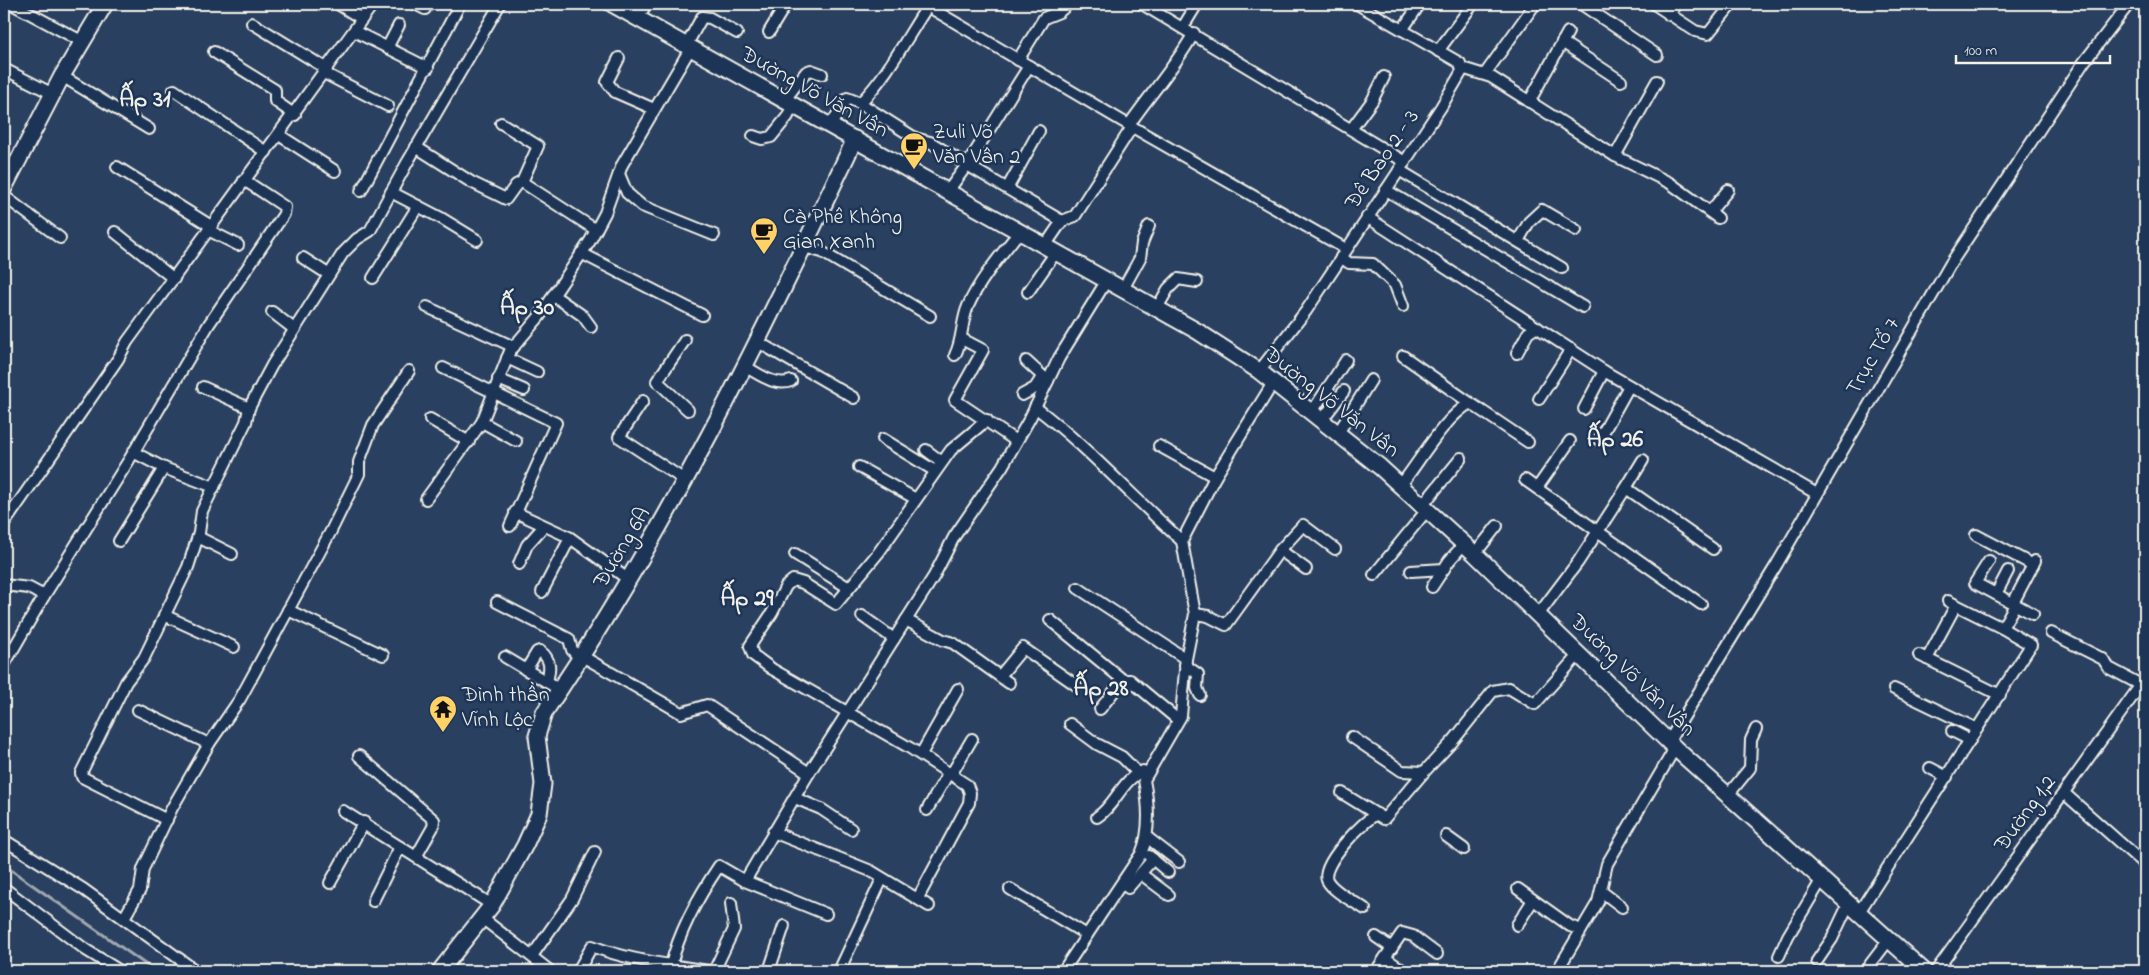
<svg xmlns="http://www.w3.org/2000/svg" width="2149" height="975" font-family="'Indie Flower',sans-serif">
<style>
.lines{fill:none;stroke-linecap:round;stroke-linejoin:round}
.stream{stroke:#a1a8b0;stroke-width:3}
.street-casing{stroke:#f4f1e8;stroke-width:14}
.secondary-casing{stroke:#f4f1e8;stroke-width:19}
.street{stroke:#1d3557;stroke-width:10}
.secondary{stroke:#1d3557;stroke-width:15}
.labels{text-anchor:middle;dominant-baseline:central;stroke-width:5;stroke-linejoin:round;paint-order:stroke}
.street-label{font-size:22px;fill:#f4f1e8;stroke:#1d3557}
.poi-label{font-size:22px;fill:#f4f1e8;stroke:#1d3557;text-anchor:start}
.neighbourhood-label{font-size:24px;font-weight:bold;fill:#f4f1e8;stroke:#1d3557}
</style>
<rect width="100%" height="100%" fill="#2a4060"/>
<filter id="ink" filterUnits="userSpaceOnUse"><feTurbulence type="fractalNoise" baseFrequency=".02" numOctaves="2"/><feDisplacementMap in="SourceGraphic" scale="10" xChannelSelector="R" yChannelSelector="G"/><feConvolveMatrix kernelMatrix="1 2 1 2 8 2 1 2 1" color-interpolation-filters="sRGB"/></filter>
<g filter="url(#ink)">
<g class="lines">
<polyline class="stream" points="4,865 155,971"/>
<g class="street-casing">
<g id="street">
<polyline points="12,4 83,42"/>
<polyline points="338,4 362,19"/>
<polyline points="415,4 425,9"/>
<polyline points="924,4 1122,121 1346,249"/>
<polyline points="1142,4 1405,162"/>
<polyline points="1581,4 1657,55"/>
<polyline points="1654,4 1695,31 1708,34 1732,4"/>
<polyline points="1669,15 1676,4"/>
<polyline points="638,18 646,4"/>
<polyline points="252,23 327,69"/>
<polyline points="1183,27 1197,4"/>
<polyline points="1402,30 1420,4"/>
<polyline points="354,31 428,68"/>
<polyline points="769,32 786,4"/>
<polyline points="1562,42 1621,81"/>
<polyline points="686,46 702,17 710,18 737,33"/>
<polyline points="387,48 399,25"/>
<polyline points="1438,51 1473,4"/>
<polyline points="214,52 275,90 275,101 295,115"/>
<polyline points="619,58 607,82 615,92 654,109"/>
<polyline points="1018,60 1044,18 1059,12 1068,4"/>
<polyline points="1029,66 967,165 1062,221"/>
<polyline points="1462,68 1491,77 1615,156 1670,183 1718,218"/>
<polyline points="4,69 53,94"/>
<polyline points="324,73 388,106"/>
<polyline points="1485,74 1535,4"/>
<polyline points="62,76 149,129"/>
<polyline points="174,90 266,152"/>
<polyline points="784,101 806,72 811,70 822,74"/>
<polyline points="1529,102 1568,32"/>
<polyline points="860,103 915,138 930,142 967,165 948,191"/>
<path d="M831 125 847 98 860 103C888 75 907 37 929 4"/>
<path d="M1129 125C1151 93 1175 67 1194 33"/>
<polyline points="1352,128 1372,101 1384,77"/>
<polyline points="279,135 335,171"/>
<polyline points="753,136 762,139 771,137 788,116 792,106"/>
<polyline points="416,147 471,182 506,199 516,185 522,182 538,146 501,123"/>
<polyline points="1615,156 1657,81"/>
<polyline points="117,167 211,226"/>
<polyline points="1399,170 1562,268"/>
<polyline points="619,174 627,193 642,206 714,235"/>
<polyline points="522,182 596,230"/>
<polyline points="1008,187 1039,131"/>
<polyline points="1386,190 1583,307"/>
<polyline points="361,191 460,4"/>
<polyline points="391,192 441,218 477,240"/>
<polyline points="4,196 60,238"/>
<polyline points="1710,212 1728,190"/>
<polyline points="1367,217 1604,371 1817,494"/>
<polyline points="208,230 238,245"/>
<polyline points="115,232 174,279"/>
<polyline points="1518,241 1529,222 1542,210 1576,230"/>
<polyline points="1045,246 1062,221 1075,216 1132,127"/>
<polyline points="804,247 822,252 930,316"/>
<polyline points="581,253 702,315"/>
<polyline points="1341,257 1349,263 1373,264 1395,285 1403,306"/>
<polyline points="303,258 328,274"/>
<polyline points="373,278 418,206"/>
<polyline points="1123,289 1140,258 1142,243 1149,226"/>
<polyline points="1028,292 1056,252"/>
<polyline points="553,295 583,316 591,327"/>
<polyline points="427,307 514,347"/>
<polyline points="1157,308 1168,289 1178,279 1197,282"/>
<polyline points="272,312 294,329"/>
<polyline points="962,339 983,350 955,400 1016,441"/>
<polyline points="685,340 657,381 688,410"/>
<polyline points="758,342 854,398"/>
<polyline points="1517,353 1528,333 1537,327"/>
<path d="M955 355C963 340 961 322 968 306 980 279 1001 255 1020 231"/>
<polyline points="1403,356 1470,403"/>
<polyline points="507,358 537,372"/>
<polyline points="1026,361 1048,381"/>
<path d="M746 367C759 374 775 387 791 381"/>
<polyline points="443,368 556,423 510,526"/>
<polyline points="1259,371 1306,311 1441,107 1462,71 1460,63 1357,4"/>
<polyline points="498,379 524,390"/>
<polyline points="203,387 249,408"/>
<polyline points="1022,395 1035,388 1042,377"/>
<polyline points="1539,399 1571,349"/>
<polyline points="643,401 619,437 686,481"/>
<path d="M1035 407C1088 447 1132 497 1182 541"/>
<polyline points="1584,409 1604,371"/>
<polyline points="1312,412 1346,360"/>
<polyline points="430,419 469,442"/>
<polyline points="1322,420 1344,391"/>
<polyline points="482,422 516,441"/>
<polyline points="1338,433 1371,380"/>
<polyline points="883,439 935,471"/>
<polyline points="1599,440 1629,386"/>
<polyline points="1159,446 1215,477"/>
<polyline points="926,450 942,462"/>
<polyline points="133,452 164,468"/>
<polyline points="859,467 916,499"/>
<polyline points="1525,480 1701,604"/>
<path d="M1400 486C1420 461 1443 419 1470 403L1528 442"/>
<polyline points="1537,488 1570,441"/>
<polyline points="1626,488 1643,460"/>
<polyline points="426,499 482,422 510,351 539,317 590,241 605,213 622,165 690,49"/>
<polyline points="1422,506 1461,458"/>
<polyline points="515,512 569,537 629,580"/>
<path d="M4 524 118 359 127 342C209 229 292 117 373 4"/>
<polyline points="1976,535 2033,565"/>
<polyline points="198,537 232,554"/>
<polyline points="119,541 164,468 214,487"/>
<polyline points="1280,550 1306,569"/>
<polyline points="795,554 849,588"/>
<polyline points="1475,554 1497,526"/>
<polyline points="1989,561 1975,583 2033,614"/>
<polyline points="519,564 527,545 544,526"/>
<polyline points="1411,571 1444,569"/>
<polyline points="1374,575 1427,510"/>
<polyline points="4,585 29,588 44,596 4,665"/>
<polyline points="1432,587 1449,561 1464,544"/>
<polyline points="1078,588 1186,659"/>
<polyline points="542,592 570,538"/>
<polyline points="1996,594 2008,571"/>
<polyline points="44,596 129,460 209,324 284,214 285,207 244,180"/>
<polyline points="497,602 569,639 572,650 580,659"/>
<polyline points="2013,603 2035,561"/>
<polyline points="288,610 383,655"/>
<polyline points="1195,614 1208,616 1226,625 1280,550 1303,525 1335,549"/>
<polyline points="164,615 234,647"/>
<polyline points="1538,615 1578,562 1626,488 1713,549"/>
<polyline points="862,616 894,639"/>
<polyline points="906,620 943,640 953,643 1009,683"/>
<polyline points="1050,620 1123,680 1130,680 1178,720"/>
<polyline points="2002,628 2015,605"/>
<polyline points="2051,633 2103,659 2109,668 2141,685"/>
<polyline points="1919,655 2000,695"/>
<polyline points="582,656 681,713 707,705 809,773"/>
<polyline points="505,657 560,690"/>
<polyline points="1927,659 1956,605"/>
<polyline points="1185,665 1198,674 1197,688 1200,695"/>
<path d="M526 670 537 652 540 651C552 660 550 669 547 682"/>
<polyline points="1000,676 1023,648 1076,685"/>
<polyline points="1894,689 1977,729"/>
<polyline points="1100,709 1123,680"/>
<polyline points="138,710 209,744 240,699 331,531 359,474 359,462 373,425 409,371"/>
<polyline points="1070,724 1097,744 1122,757 1138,773"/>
<polyline points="1952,731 1970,740"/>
<polyline points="1352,737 1402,771 1424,772 1453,741 1493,691 1509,688 1535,704 1579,654"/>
<polyline points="1669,741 1777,564 1951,263 2084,62 2129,4"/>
<polyline points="921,754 958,689"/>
<polyline points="359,756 434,820 433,827 416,857"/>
<polyline points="1930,768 1947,777"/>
<polyline points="952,773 972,739"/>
<polyline points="1342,793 1384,819 1424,772"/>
<polyline points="2064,793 2145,865"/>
<polyline points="1728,795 1750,768 1751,740 1756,729"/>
<polyline points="795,798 821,809 851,829"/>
<polyline points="927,810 949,772"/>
<polyline points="343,811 492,905"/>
<path d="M1097 817C1115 806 1122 779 1143 771"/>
<polyline points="167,820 82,777 81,773 126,682 144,658 188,567 199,533 202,511 246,422 249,408 272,365 343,253 357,239 370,231 407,163 500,4"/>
<polyline points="773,832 871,871 929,906"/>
<polyline points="1446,836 1464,849"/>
<polyline points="1148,838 1179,862"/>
<polyline points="4,840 83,889 196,971"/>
<polyline points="1149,856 1168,872"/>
<polyline points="1141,874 1169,895"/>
<polyline points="745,881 826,914"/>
<polyline points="330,883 364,822"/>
<polyline points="4,888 86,950 120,971"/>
<polyline points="1128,888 1153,859"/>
<polyline points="1010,889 1087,935"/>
<polyline points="1518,889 1570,926 1581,930"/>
<polyline points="1601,891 1622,907"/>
<polyline points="918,898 969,803 970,793 967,785 910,748 772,669 753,655 750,646 772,613 786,586 793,580 803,583 836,604 879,552 951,450 987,420"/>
<polyline points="373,901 400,847"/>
<path d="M1365 909C1355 902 1333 892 1327 880 1320 865 1364 820 1377 814"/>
<polyline points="1859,912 2031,645 2002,628 1948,601"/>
<polyline points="124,918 140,890 143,869 172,808 209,744"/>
<polyline points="482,918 550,971"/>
<polyline points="1517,925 1533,900"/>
<polyline points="1376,937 1392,948"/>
<polyline points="532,956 572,899 595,852"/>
<polyline points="1779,956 1788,936 1822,879"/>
<polyline points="1385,958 1404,971"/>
<polyline points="1817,961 1832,939 1849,903"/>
<path d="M671 965C680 929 698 897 719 866L745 881 809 773 934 576 954 537 1002 467 1030 418 1059 358 1107 280"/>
<path d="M578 971 592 946C629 961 669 964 709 971"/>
<polyline points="714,971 734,929 731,903"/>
<polyline points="769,971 784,926"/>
<polyline points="839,971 882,879"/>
<path d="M1063 971 1141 854C1151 831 1149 805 1144 780L1181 716 1186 659 1195 614 1182 541 1215 477 1273 383"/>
<polyline points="1376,971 1402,933 1413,936 1437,954"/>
<polyline points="1557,971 1598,902 1607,864 1675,748"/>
<polyline points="1865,971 1888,941"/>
<polyline points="1936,971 2145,679"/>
</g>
</g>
<g class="secondary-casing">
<g id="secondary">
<polyline points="612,4 1197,331 1259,371 1380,467 1475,554 1675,748 1924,971"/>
<polyline points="4,188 62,76 105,4"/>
<path d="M440 971 492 905 525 845 539 814 543 784 537 736 544 713C667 532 762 336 855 139"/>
</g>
</g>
<use href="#street" class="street"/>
<use href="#secondary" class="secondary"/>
</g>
</g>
<defs>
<g id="cafe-pin" transform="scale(1.4375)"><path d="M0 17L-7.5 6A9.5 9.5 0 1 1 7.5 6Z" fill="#ffd166" stroke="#1d3557"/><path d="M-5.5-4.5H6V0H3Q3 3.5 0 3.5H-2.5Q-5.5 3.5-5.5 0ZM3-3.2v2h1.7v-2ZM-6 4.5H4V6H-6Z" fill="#111"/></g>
<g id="temple-pin" transform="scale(1.4375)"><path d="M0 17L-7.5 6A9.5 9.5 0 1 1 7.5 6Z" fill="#ffd166" stroke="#1d3557"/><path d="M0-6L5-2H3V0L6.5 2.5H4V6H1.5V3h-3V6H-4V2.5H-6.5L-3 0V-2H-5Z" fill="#111"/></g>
</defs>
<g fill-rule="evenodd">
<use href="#cafe-pin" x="914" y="146"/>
<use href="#cafe-pin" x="764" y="231"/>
<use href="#temple-pin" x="443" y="709"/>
</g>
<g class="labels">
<g class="street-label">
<text transform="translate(814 93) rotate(29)">Đường Võ Văn Vân</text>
<text transform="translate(1383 160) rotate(-56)">Đê Bao 2 - 3</text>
<text transform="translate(1874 357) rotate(-60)">Trục Tổ 7</text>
<text transform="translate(1331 403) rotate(38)">Đường Võ Văn Vân</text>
<text transform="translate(623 548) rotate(-59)">Đường 6A</text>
<text transform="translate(1632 676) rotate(44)">Đường Võ Văn Vân</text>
<text transform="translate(2026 814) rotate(-54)">Đường 1,2</text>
</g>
<g class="poi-label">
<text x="933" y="133">Zuli Võ<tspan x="933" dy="25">Văn Vân 2</tspan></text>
<text x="783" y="218">Cà Phê Không<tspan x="783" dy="25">Gian Xanh</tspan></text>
<text x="462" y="696">Đình thần<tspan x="462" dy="25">Vĩnh Lộc</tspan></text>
</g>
<g class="neighbourhood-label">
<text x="145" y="100">Ấp 31</text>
<text x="527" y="308">Ấp 30</text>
<text x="1615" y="440">Ấp 26</text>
<text x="747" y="599">Ấp 29</text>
<text x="1101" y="689">Ấp 28</text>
</g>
</g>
<rect width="2149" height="975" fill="none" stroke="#1d3557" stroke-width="20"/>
<rect x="10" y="10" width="2129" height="955" fill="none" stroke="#f4f1e8" stroke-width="2" filter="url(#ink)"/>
<path d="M1956 55v8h154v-8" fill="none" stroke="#f4f1e8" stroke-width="2.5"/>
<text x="1964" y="55" font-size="15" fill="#f4f1e8" stroke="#1d3557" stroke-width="4" paint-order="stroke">100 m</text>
</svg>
